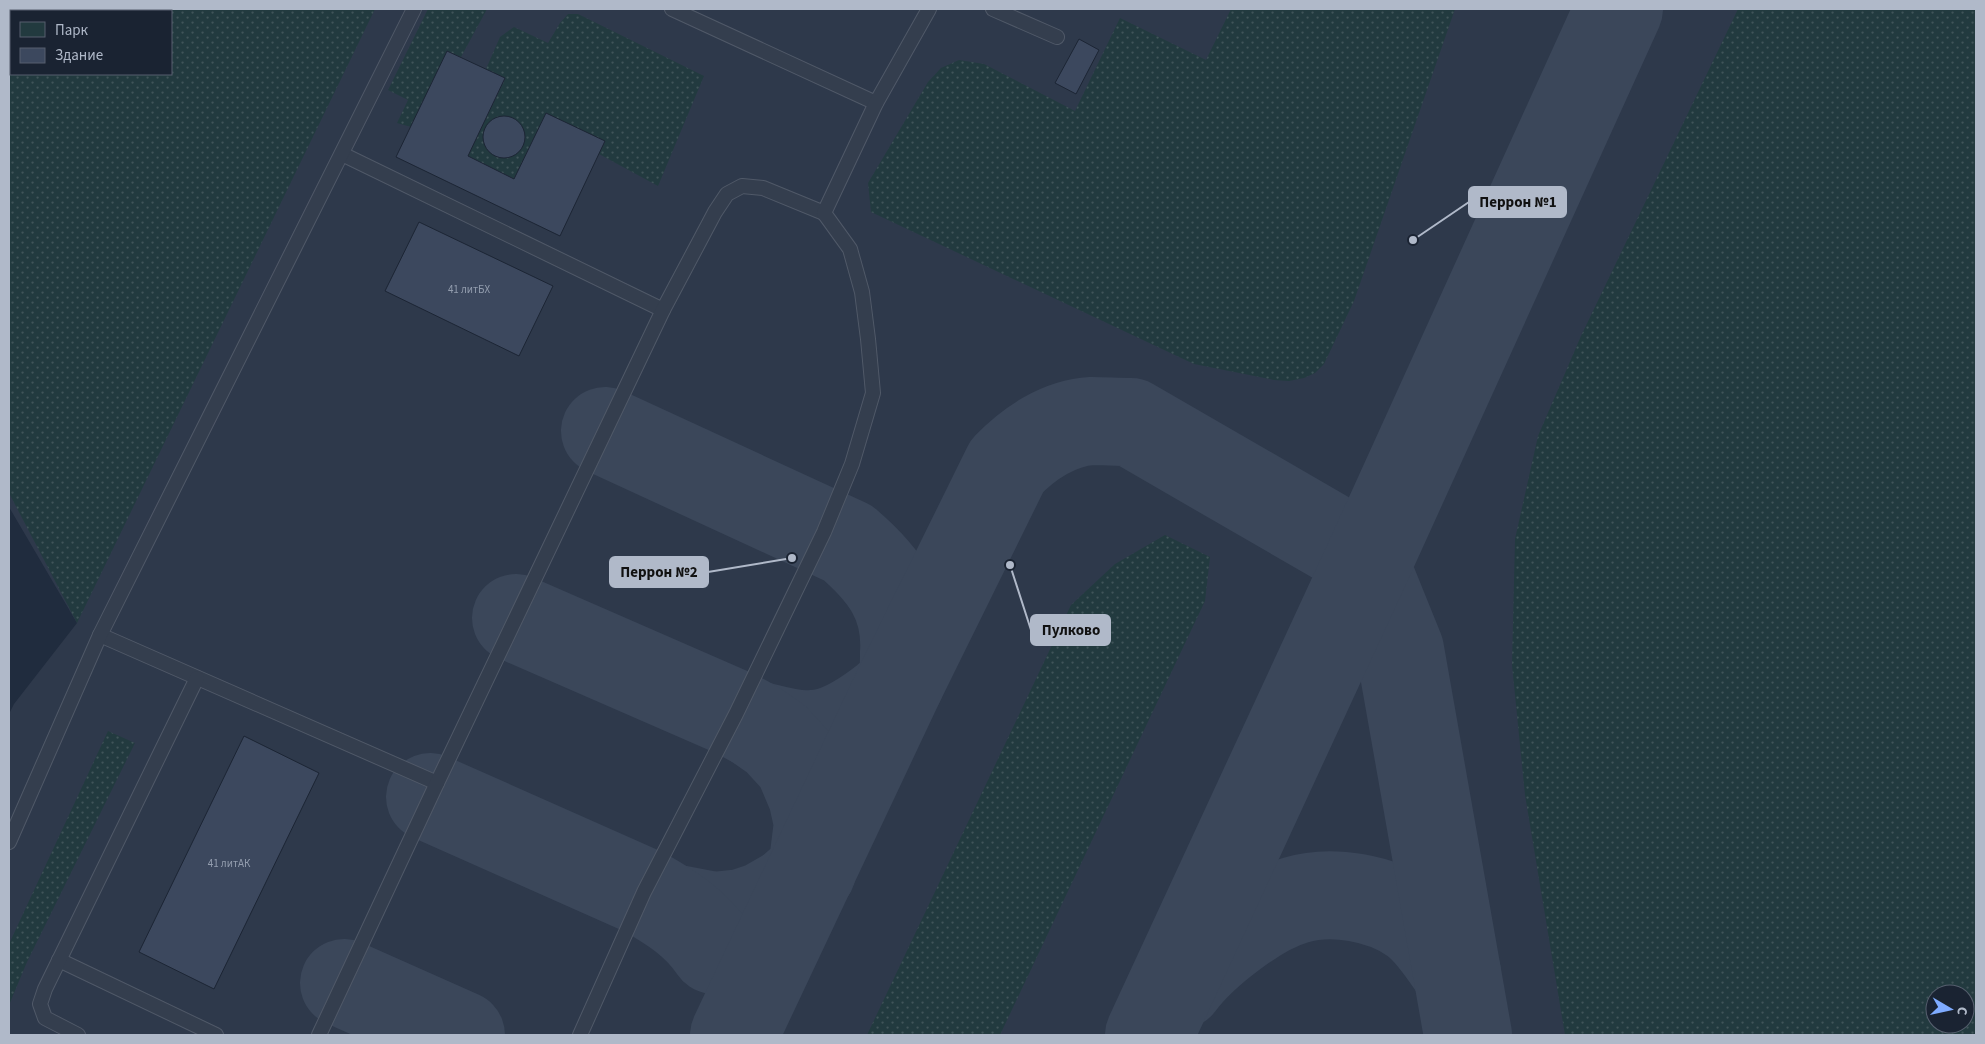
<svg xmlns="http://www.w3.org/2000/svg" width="1985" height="1044" font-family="'Source Sans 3',sans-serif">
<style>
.airport{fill:#2e394b;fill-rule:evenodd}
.green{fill:url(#green-dots);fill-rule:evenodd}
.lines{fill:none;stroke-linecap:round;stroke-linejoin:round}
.taxiway{stroke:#3b475a;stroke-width:88}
.building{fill:#3c485e;stroke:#1c2534}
.lane-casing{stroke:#505968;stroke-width:16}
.lane{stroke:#343e4e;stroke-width:14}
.labels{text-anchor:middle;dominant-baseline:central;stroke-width:4.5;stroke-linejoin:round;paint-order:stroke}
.number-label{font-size:11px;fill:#939dae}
.leader{fill:none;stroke:#b0b9c9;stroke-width:2}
.callout-dot{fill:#b0b9c9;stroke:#1a2332;stroke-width:2}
.callout{fill:#b0b9c9;stroke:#b0b9c9;stroke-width:2}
.callout-label{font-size:15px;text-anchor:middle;font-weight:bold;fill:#111}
</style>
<defs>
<pattern id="green-dots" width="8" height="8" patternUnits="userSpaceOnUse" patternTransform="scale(1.25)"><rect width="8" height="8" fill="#223a3f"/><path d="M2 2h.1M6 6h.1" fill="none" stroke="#405459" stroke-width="1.8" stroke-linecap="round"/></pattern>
</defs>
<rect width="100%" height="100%" fill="#202c3e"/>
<path class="airport" d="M9 9H1976V1035H9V714L14 704 77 623 9 507ZM11 11H171V74H11ZM1935 994H1965V1024H1935Z"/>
<g class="green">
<path d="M9 9H375L77 623 9 493ZM171 11V74H11V11Z"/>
<polygon points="428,9 487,9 461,57 447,51 411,127 397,123 408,100 388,90"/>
<polygon points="1231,9 1455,9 1354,301 1324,364 1315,373 1304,378 1289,381 1274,380 1194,364 871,212 868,183 928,82 941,68 959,60 984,64 1075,111 1120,18 1206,60"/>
<path d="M1738 9H1976V1035H1565L1525 795 1512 665 1515 539 1538 436 1581 336ZM1935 994H1965V1024H1935Z"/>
<polygon points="568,14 578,14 704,76 658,186 599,154 605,142 546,113 514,179 468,156 505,79 486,69 500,37 514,27 548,43 560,23"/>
<polygon points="1165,535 1210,557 1205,601 1000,1035 867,1035 1071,605 1115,564"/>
<polygon points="108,731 135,743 27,962 9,1005 9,944"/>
</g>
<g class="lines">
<g class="taxiway">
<path d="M605 431 848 543C884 574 907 604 904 653 904 662 904 676 900 683 893 694 879 704 869 711 853 722 832 733 813 734 794 736 774 729 756 725"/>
<polyline points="516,618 736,714 756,725 776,739 798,763 812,796 818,823 812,871 789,891 763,906 742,913 714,916 672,908"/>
<path d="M430 797 644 892C672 908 696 923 714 950"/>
<polyline points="344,983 461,1035"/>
<path d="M1180 985C1203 954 1258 911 1296 900 1332 889 1382 898 1413 920 1431 933 1444 955 1457 973"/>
<path d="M734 1035 900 683 1007 466C1029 443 1059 423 1092 421 1104 421 1118 422 1131 422L1342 544 1366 566 1400 650 1468 1035"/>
<polyline points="1149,1035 1366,566 1619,9"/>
</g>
</g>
<g class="building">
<polygon points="1079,39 1099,50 1076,94 1055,83"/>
<polygon points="447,51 505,78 468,156 514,179 546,113 605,141 560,236 396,157"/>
<circle cx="504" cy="137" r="21"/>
<polygon points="419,222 553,286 519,356 385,291"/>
<polygon points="244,736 319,773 214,989 139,952"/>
</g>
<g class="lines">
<g class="lane-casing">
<g id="lane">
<polyline points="672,9 876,103"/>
<polyline points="993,9 1057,37"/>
<polyline points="342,154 663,310"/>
<polyline points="100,635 437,783"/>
<polyline points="9,842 100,635 414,9"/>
<polyline points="59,960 216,1035"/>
<polyline points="78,1035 45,1018 40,1004 45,989 197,678"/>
<polyline points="319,1035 437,783 663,310 715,212 727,194 742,186 763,188 824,213"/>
<polyline points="580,1035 644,892 736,714 824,532 852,464 873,393 868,339 862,292 850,249 824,213 876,103 929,9"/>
</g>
</g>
<use href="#lane" class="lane"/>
</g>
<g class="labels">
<g class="number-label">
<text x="469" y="289">41 литБХ</text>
<text x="229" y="863">41 литАК</text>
</g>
</g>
<path class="leader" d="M1413 240L1469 202M792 558L708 572M1010 565L1031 630"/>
<g class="callout-dot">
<circle cx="1413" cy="240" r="5"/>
<circle cx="792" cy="558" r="5"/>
<circle cx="1010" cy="565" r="5"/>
</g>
<g class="callout">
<rect x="1469" y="187" width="97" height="30" rx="5"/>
<rect x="610" y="557" width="98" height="30" rx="5"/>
<rect x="1031" y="615" width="79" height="30" rx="5"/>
</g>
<g class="callout-label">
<text x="1518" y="207">Перрон №1</text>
<text x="659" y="577">Перрон №2</text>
<text x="1071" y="635">Пулково</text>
</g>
<rect width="1985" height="1044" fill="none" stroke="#b0b9c9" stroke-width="20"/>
<rect x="10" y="10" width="162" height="65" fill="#1a2332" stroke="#565f6e"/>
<rect x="20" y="22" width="25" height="15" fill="#223a3f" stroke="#565f6e"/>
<text x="55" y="35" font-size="15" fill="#b0b9c9">Парк</text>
<rect x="20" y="48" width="25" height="15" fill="#3c485e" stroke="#565f6e"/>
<text x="55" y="60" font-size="15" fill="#b0b9c9">Здание</text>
<g transform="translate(1950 1009) rotate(99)"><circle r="24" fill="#1a2332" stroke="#565f6e"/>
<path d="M0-4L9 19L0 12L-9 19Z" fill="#7fabff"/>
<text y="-8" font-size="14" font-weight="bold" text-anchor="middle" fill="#b0b9c9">С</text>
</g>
</svg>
